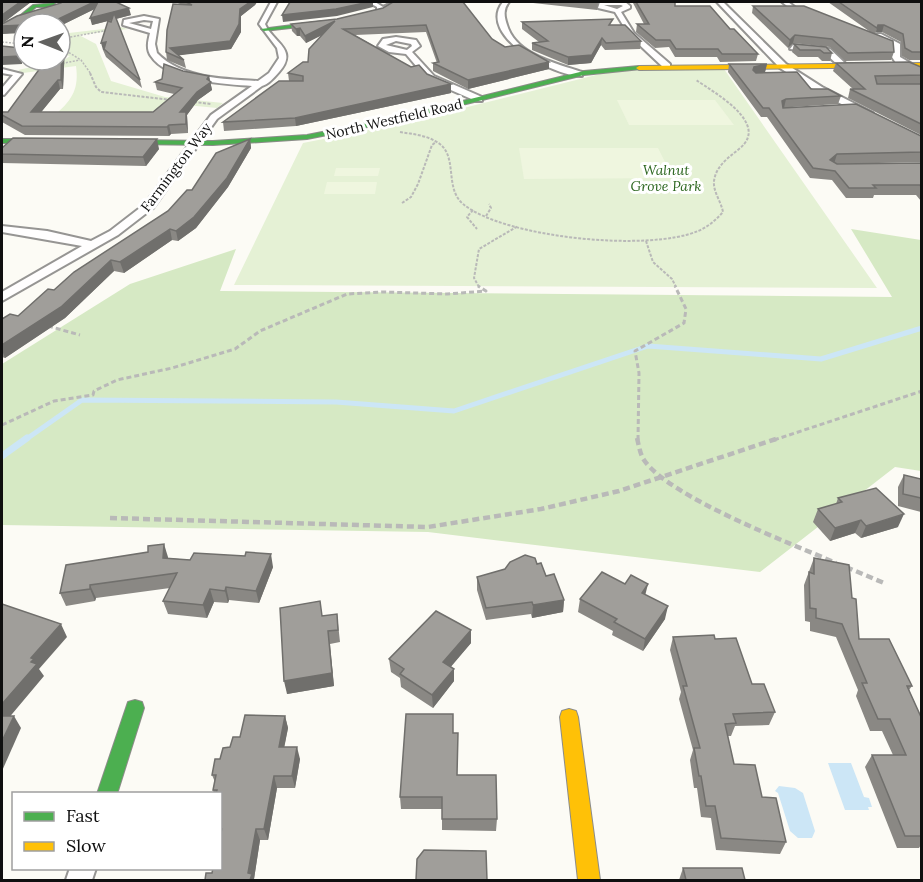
<svg xmlns="http://www.w3.org/2000/svg" width="923" height="882" font-family="Lora,serif">
<style>
.green{fill:#e5f1d5}
.forest{fill:#d6e9c4}
.pitch{fill:#eff6df}
.water{fill:#cce6f6}
.lines{fill:none;stroke-linecap:round;stroke-linejoin:round}
.stream-far1{stroke:#cce6f6;stroke-width:5}
.stream{stroke:#cce6f6;stroke-width:7}
.street-casing{stroke:#969593;stroke-width:4}
.fast-casing{stroke:#8c8c89;stroke-width:2}
.slow-casing{stroke:#8c8c89;stroke-width:2}
.path-far3{stroke:#b9b9b8;stroke-width:1.5;stroke-dasharray:2 1.5;stroke-linecap:butt}
.path-far2{stroke:#b9b9b8;stroke-width:2;stroke-dasharray:3 1.5;stroke-linecap:butt}
.path-far1{stroke:#b9b9b8;stroke-width:3;stroke-dasharray:5 3;stroke-linecap:butt}
.path{stroke:#b9b9b8;stroke-width:4.5;stroke-dasharray:7 4;stroke-linecap:butt}
.street{fill:#fffefe;fill-rule:evenodd}
.fast{fill:#4caf50;fill-rule:evenodd}
.slow{fill:#ffc107;fill-rule:evenodd}
.wall{fill:#8a8884}
.shaded-wall{fill:#706f6c}
.building{fill:#a09e9a;stroke:#706f6c;stroke-width:1.5}
.labels{text-anchor:middle;dominant-baseline:central;stroke-width:6;stroke-linejoin:round;paint-order:stroke}
.far-street-label{font-size:14px;fill:#0f0f0f;stroke:#fff}
.far-park-label{font-size:14px;font-style:italic;fill:#2d6720;stroke:#fff}
</style>
<rect width="100%" height="100%" fill="#fcfbf5"/>
<g class="green">
<path d="M121 27 128 29 79 35 96 44 111 81 165 97 223 103 217 108 165 103 148 114H56C73 99 79 88 76 66L23 73 18 70 64 60 70 56 60 54V34Z"/>
<polygon points="724,69 877,288 234,285 303,143 399,124 604,73 630,70"/>
</g>
<polygon class="forest" points="851,229 921,240 921,471 895,467 760,572 428,532 2,525 2,364 130,284 236,249 220,291 892,297"/>
<g class="pitch">
<polygon points="617,100 715,100 734,125 629,125"/>
<polygon points="519,148 658,148 673,178 524,179"/>
<polygon points="336,168 380,168 378,176 334,176"/>
<polygon points="327,182 377,182 375,194 324,194"/>
</g>
<g class="water">
<polygon points="828,763 851,763 864,797 869,798 872,807 868,807 869,810 845,810"/>
<polygon points="779,786 795,788 803,793 815,831 812,838 798,838 790,831 778,793 775,791"/>
</g>
<g class="lines">
<polyline class="stream-far1" points="25,440 82,400 336,402 454,411 648,346 821,359 922,328"/>
<polyline class="stream" points="2,456 27,438"/>
<g class="street-casing">
<g id="street">
<path d="M271 2H277L265 24C273 43 299 49 279 72 274 78 267 85 262 86L217 119 153 208 118 235 2 301V292L82 246 2 232V226L47 231 91 241 110 231 145 204 211 115 252 86C225 84 167 81 151 56 146 49 148 41 150 33L123 25 124 20 144 16 159 19 155 44 157 53C182 79 225 79 258 81L269 73 279 58 277 48 259 24ZM144 20 153 21 151 29 129 23Z"/>
<polygon points="368,2 375,2 383,7 393,2 400,2 380,13 377,11 377,7"/>
<path d="M503 2H509C503 9 504 16 507 25 516 55 556 63 582 72V76C555 77 476 36 503 2Z"/>
<path d="M600 2H625L630 6V8L621 12 634 33 670 64V68H664L629 35 615 12 598 8ZM604 5H621L623 6 617 9Z"/>
<polygon points="717,2 723,2 786,64 822,87 873,113 873,117 867,117 816,91 780,68"/>
<polygon points="782,2 788,2 796,8 791,9"/>
<polygon points="877,34 881,34 900,44 900,57 922,70 922,75 896,63 892,57 893,47 877,36"/>
<path d="M396 37 416 40 420 46 412 52 434 76 482 97V101H476L428 80 406 54 389 52 378 46 383 39ZM396 41 411 44 412 46 407 50 386 45Z"/>
<polygon points="793,45 830,49 848,66 841,68 825,53 790,49"/>
<polygon points="2,69 22,74 4,95 2,94 2,88 13,75 2,73"/>
<polygon points="70,868 96,868 92,880 66,880"/>
</g>
</g>
<g class="fast-casing">
<g id="fast">
<path d="M54 3 60 9 20 20 17 18 33 5ZM36 7H54L28 14Z"/>
<polygon points="324,21 326,24 264,31 261,29"/>
<polygon points="639,66 641,69 584,75 393,122 307,139 213,145 127,144 123,142 127,140 213,141 307,135 393,118 584,71"/>
<polygon points="2,139 41,139 45,141 41,143 2,143"/>
<polygon points="135,700 142,702 144,708 117,794 97,794 126,708 128,702"/>
</g>
</g>
<g class="slow-casing">
<g id="slow">
<polygon points="922,63 922,67 639,70 636,68 639,66"/>
<polygon points="569,709 576,711 578,717 600,880 578,880 560,717 562,711"/>
</g>
</g>
<g class="path-far3">
<polyline points="60,39 109,30"/>
<polyline points="2,42 24,44"/>
<polyline points="60,47 81,60 91,74"/>
<polyline points="59,64 80,60"/>
</g>
<g class="path-far2">
<polyline points="90,73 96,87 101,92 172,100"/>
<polyline points="194,102 211,104"/>
<path d="M400 132C412 134 425 135 435 141 460 153 443 187 463 204 504 238 649 252 698 231 708 227 716 220 723 212 721 201 713 192 714 181 716 166 728 158 739 149 771 124 715 93 696 80"/>
<polyline points="402,203 411,197 418,184 432,145 436,142"/>
<polyline points="473,210 467,217 477,229"/>
<polyline points="486,216 491,208 489,204"/>
<polyline points="646,241 653,262 672,279 676,287"/>
<polyline points="479,287 474,278 479,249 518,226"/>
</g>
<g class="path-far1">
<polyline points="48,326 80,335"/>
<polyline points="2,425 54,401 93,395 94,391 117,380 172,368 235,349 260,331 347,294 383,292 447,294 486,291 478,286"/>
<polyline points="638,440 639,373 635,351 684,323 686,309 675,286"/>
<polyline points="774,440 922,391"/>
</g>
<g class="path">
<path d="M637 438C639 446 640 454 644 460 669 497 792 544 836 563"/>
<polyline points="110,518 428,527 541,509 619,491 779,438"/>
<polyline points="846,567 884,583"/>
</g>
<use href="#street" class="street"/>
<use href="#fast" class="fast"/>
<use href="#slow" class="slow"/>
</g>
<g class="wall">
<polygon points="2,2 39,2 31,2 2,23 61,3 58,2 116,2 131,15 116,19 140,80 142,88 106,57 103,50 108,21 92,25 94,9 60,26 2,34"/>
<polygon points="175,2 257,2 255,5 241,16 241,32 231,49 178,55 184,60 186,68 167,60 166,52 180,4"/>
<polygon points="524,2 597,2 598,3 597,10"/>
<polygon points="629,2 675,2 675,6 730,29 758,54 756,61 720,62 717,57 675,57 669,47 655,48 636,32 637,24 644,24 633,3"/>
<polygon points="828,2 921,2 921,60 909,60 902,56 901,42 882,32 876,32 875,34 894,52 891,60 845,61 830,47 793,43 788,48 752,13 753,6 869,31"/>
<polygon points="383,8 492,39 505,47 549,69 468,89 433,71 433,63 437,63 426,32 355,35 411,67 427,74 451,93 296,126 224,131 223,122 289,81 288,73 308,62 322,35 306,43 300,36 297,36 292,31 291,24 337,19"/>
<polygon points="522,22 612,25 641,41 640,49 605,50 601,45 591,63 568,65 532,50 532,43 539,42 522,29"/>
<polygon points="65,44 63,89 60,89 41,112 153,112 174,94 157,90 155,82 183,71 209,76 212,90 198,100 187,115 188,133 171,134 169,136 25,135 2,122 2,112 8,112"/>
<polygon points="794,44 832,53 830,61 822,61 818,57 798,57 792,52"/>
<polygon points="836,63 921,67 921,135 848,98 850,89 853,89 833,71"/>
<polygon points="729,64 767,64 765,72 761,73 811,89 841,96 838,104 792,107 921,136 921,162 836,164 837,164 921,163 921,201 916,195 874,195 873,198 846,198 832,180 810,178 767,117 761,117 728,72"/>
<polygon points="250,139 251,148 228,187 196,228 178,241 172,240 124,273 114,271 65,318 5,358 2,357 2,319 18,316 168,211"/>
<polygon points="2,148 159,149 146,166 2,163"/>
<polygon points="904,475 921,479 921,512 898,506 898,487"/>
<polygon points="838,498 898,527 861,538 855,533 830,541 813,522 818,509 836,504"/>
<polygon points="168,557 168,558 273,567 259,603 229,600 228,603 214,602 207,618 168,614 163,601 170,588 96,598 95,601 66,606 60,593"/>
<polygon points="814,558 852,598 859,639 912,686 909,690 921,717 921,845 919,848 897,848 865,767 872,755 893,755 882,731 870,731 856,696 858,690 836,637 810,631 810,622 805,621 804,585"/>
<polygon points="537,564 564,600 563,612 532,618 531,614 486,620 477,590 477,577"/>
<polygon points="645,595 665,619 643,651 612,635 613,631 578,612 580,599"/>
<polygon points="337,614 340,642 330,644 334,686 287,694 323,616"/>
<polygon points="471,630 471,643 450,667 454,681 433,708 401,687 400,678 391,672 389,659"/>
<polygon points="673,637 715,639 775,712 769,725 735,726 731,736 728,736 734,764 762,797 786,842 780,854 716,850 711,818 701,817 697,788 694,788 690,760 693,750 679,699 681,692 670,650"/>
<polygon points="285,716 288,728 284,747 300,759 295,788 277,788 268,840 260,840 254,879 254,880 205,880 212,873 220,868 220,794 214,794 213,790 215,782 212,775 220,759 240,737"/>
<polygon points="453,733 457,775 497,819 496,831 442,830 442,809 401,809 400,797"/>
<polygon points="683,868 745,880 679,880"/>
</g>
<g class="shaded-wall">
<polygon points="20,2 39,2 31,2 2,24 2,15"/>
<polygon points="94,2 100,2 101,6 60,26 60,24 48,24"/>
<polygon points="250,2 257,2 255,5 241,16 241,32 231,49 174,56 170,48 240,9"/>
<polygon points="368,2 373,2 373,7 337,16 283,22 282,15"/>
<polygon points="129,8 131,15 92,25 90,18"/>
<polygon points="335,21 336,28 306,43 305,36"/>
<polygon points="24,25 24,33 2,34 2,26"/>
<polygon points="878,25 884,25 882,32 876,32"/>
<polygon points="300,28 300,36 297,36 296,29"/>
<polygon points="795,35 793,43 788,48 790,40"/>
<polygon points="62,37 65,44 63,89 61,80"/>
<polygon points="602,38 601,45 591,63 568,65 568,57"/>
<polygon points="106,42 107,50 103,50 101,43"/>
<polygon points="20,48 22,56 22,64 2,65 2,57"/>
<polygon points="549,62 549,69 468,89 468,80"/>
<polygon points="767,64 765,72 752,75 754,67"/>
<polygon points="209,76 212,90 198,100 187,115 188,133 186,124 180,112"/>
<polygon points="58,80 60,89 34,121 31,112"/>
<polygon points="451,84 451,93 296,126 295,118"/>
<polygon points="786,99 784,108 780,110 782,101"/>
<polygon points="169,125 171,134 169,136 167,127"/>
<polygon points="157,139 159,149 146,166 143,157"/>
<polygon points="250,139 251,148 228,187 196,228 178,241 176,231"/>
<polygon points="837,154 834,164 830,160"/>
<polygon points="170,229 172,240 124,273 120,262"/>
<polygon points="111,260 114,271 65,318 5,358 2,350 2,345"/>
<polygon points="904,514 898,527 861,538 866,526"/>
<polygon points="861,520 855,533 830,541 835,528"/>
<polygon points="164,544 168,557 167,571 163,558"/>
<polygon points="271,554 273,567 259,603 256,591"/>
<polygon points="648,584 645,596 642,593"/>
<polygon points="90,585 96,598 95,601 90,589"/>
<polygon points="226,587 229,600 228,603 225,591"/>
<polygon points="210,589 214,602 207,618 203,605"/>
<polygon points="564,600 563,612 532,618 533,605"/>
<polygon points="668,606 665,619 643,651 645,639"/>
<polygon points="61,624 67,637 39,669 44,676 2,726 2,704 31,658"/>
<polygon points="471,630 471,643 444,675 443,662"/>
<polygon points="328,631 334,686 287,694 284,681"/>
<polygon points="454,669 454,681 433,708 432,695"/>
<polygon points="14,716 21,728 2,771 2,741"/>
<polygon points="285,716 288,728 282,759 279,747"/>
<polygon points="297,747 300,759 295,788 292,776"/>
<polygon points="274,776 277,788 268,840 264,829"/>
<polygon points="256,829 260,840 254,879 254,880 250,880 248,873"/>
</g>
<g class="building">
<polygon points="2,2 20,2 2,15"/>
<polygon points="61,2 94,2 48,24 24,24 24,25 2,26 2,24 17,16 61,3"/>
<polygon points="98,2 116,2 129,8 90,18"/>
<polygon points="186,2 250,2 240,9 239,24 230,41 170,48 184,60 166,52 167,30 173,4 192,5"/>
<polygon points="290,2 369,2 336,9 282,15"/>
<polygon points="393,2 463,2 492,39 505,47 519,45 549,62 468,80 433,63 439,62 426,25 343,29 411,67 419,65 427,74 451,84 295,118 223,122 279,81 303,81 303,76 288,73 303,62 308,62 309,49 335,21 305,36 300,28 296,29 291,24 337,19 383,8"/>
<polygon points="636,2 675,2 675,6 710,6 730,29 734,29 758,54 722,54 718,49 676,49 670,40 656,40 637,24 649,24"/>
<polygon points="839,2 921,2 921,52 912,52 905,48 903,34 884,25 878,25 877,28"/>
<polygon points="753,6 804,6 893,41 894,52 848,53 832,39 795,35 790,40"/>
<polygon points="114,13 140,80 104,49 106,42 101,43 108,21 111,22"/>
<polygon points="613,19 609,25 625,25 641,41 606,43 602,38 592,55 568,57 532,43 548,41 522,22"/>
<polygon points="62,37 61,80 58,80 31,112 153,112 182,88 155,82 162,79 164,64 183,71 209,76 207,79 211,82 197,92 180,112 186,112 186,124 169,125 167,127 22,126 2,115 2,112 8,112 46,60 60,60 60,40"/>
<polygon points="794,44 826,47 832,53 824,53 820,50 800,50"/>
<polygon points="2,46 20,48 20,56 2,57"/>
<polygon points="909,62 921,67 921,75 875,76 877,84 921,84 921,124 850,89 865,89 836,63"/>
<polygon points="729,64 767,64 754,67 753,70 756,73 797,72 811,89 828,89 841,96 786,99 782,101 783,108 856,104 921,136 921,152 837,154 830,160 837,164 921,163 921,187 920,185 873,185 876,188 849,188 835,171 813,168 769,108 763,108"/>
<polygon points="13,138 157,139 143,157 2,154 2,148"/>
<polygon points="250,139 227,178 194,217 176,231 170,229 120,262 111,260 61,307 2,345 2,319 10,314 18,316 48,289 54,290 74,272 168,211 187,190 192,190 216,153"/>
<polygon points="904,475 921,479 921,498 903,494"/>
<polygon points="876,488 904,514 866,526 861,520 835,528 818,509 842,502 838,498"/>
<polygon points="164,544 163,558 190,560 194,553 245,556 246,552 271,554 256,591 226,587 225,591 210,589 203,605 163,601 177,573 90,585 90,589 60,593 66,565 148,552 148,546"/>
<polygon points="525,555 535,558 537,564 541,563 546,576 554,574 564,600 533,605 532,602 486,608 477,577 505,569 510,562"/>
<polygon points="814,558 849,565 852,598 856,599 859,639 889,639 912,686 907,686 921,717 921,836 905,836 872,755 906,755 890,719 878,719 862,683 867,683 842,624 816,618 816,609 810,608 809,572 814,574"/>
<polygon points="602,572 625,584 631,575 648,584 642,593 668,606 645,639 614,622 617,619 580,599"/>
<polygon points="320,601 322,616 337,614 338,630 328,631 332,673 284,681 280,608"/>
<polygon points="2,604 61,624 31,658 34,659 31,662 37,664 2,704"/>
<polygon points="436,611 471,630 443,662 454,669 432,695 400,674 404,669 389,659"/>
<polygon points="714,635 715,639 736,638 752,684 764,684 775,712 733,714 736,723 725,724 734,764 755,765 762,797 776,798 786,842 721,838 715,806 706,806 701,776 699,776 694,748 700,748 683,686 687,686 673,637"/>
<polygon points="406,714 453,714 453,733 458,733 457,775 496,775 497,819 442,819 442,797 400,797"/>
<polygon points="245,715 285,716 279,747 297,747 292,776 274,776 264,829 256,829 248,873 252,874 250,880 205,880 206,873 212,873 213,868 220,868 220,836 222,829 220,829 220,794 216,794 217,790 213,790 216,775 212,775 215,759 220,759 223,748 230,747 233,737 240,737"/>
<polygon points="2,716 14,716 2,741"/>
<polygon points="424,850 486,851 487,880 416,880 417,859"/>
<polygon points="683,868 742,868 745,880 686,880"/>
</g>
<g class="labels">
<g class="far-street-label">
<text transform="translate(394 119) rotate(-13)">North Westfield Road</text>
<text transform="translate(176 167) rotate(-53)">Farmington Way</text>
</g>
<g class="far-park-label">
<text x="666" y="170">Walnut<tspan x="666" dy="16">Grove Park</tspan></text>
</g>
</g>
<rect width="923" height="882" fill="none" stroke="#0f0f0f" stroke-width="6"/>
<rect x="12" y="792" width="210" height="78" fill="#ffffff" stroke="#9f9f9f" stroke-width="1.5"/>
<rect x="24" y="812" width="30" height="9" fill="#4caf50" stroke="#9f9f9f" stroke-width="1.5"/>
<text x="66" y="822" font-size="18" fill="#0f0f0f">Fast</text>
<rect x="24" y="842" width="30" height="9" fill="#ffc107" stroke="#9f9f9f" stroke-width="1.5"/>
<text x="66" y="852" font-size="18" fill="#0f0f0f">Slow</text>
<g transform="translate(42 42) rotate(271)"><circle r="28" fill="#ffffff" stroke="#9f9f9f" stroke-width="1.5"/>
<path d="M0-4.5L10 22L0 15L-10 22Z" fill="#626260"/>
<text y="-9" font-size="16" font-weight="bold" text-anchor="middle" fill="#0f0f0f">N</text>
</g>
</svg>
